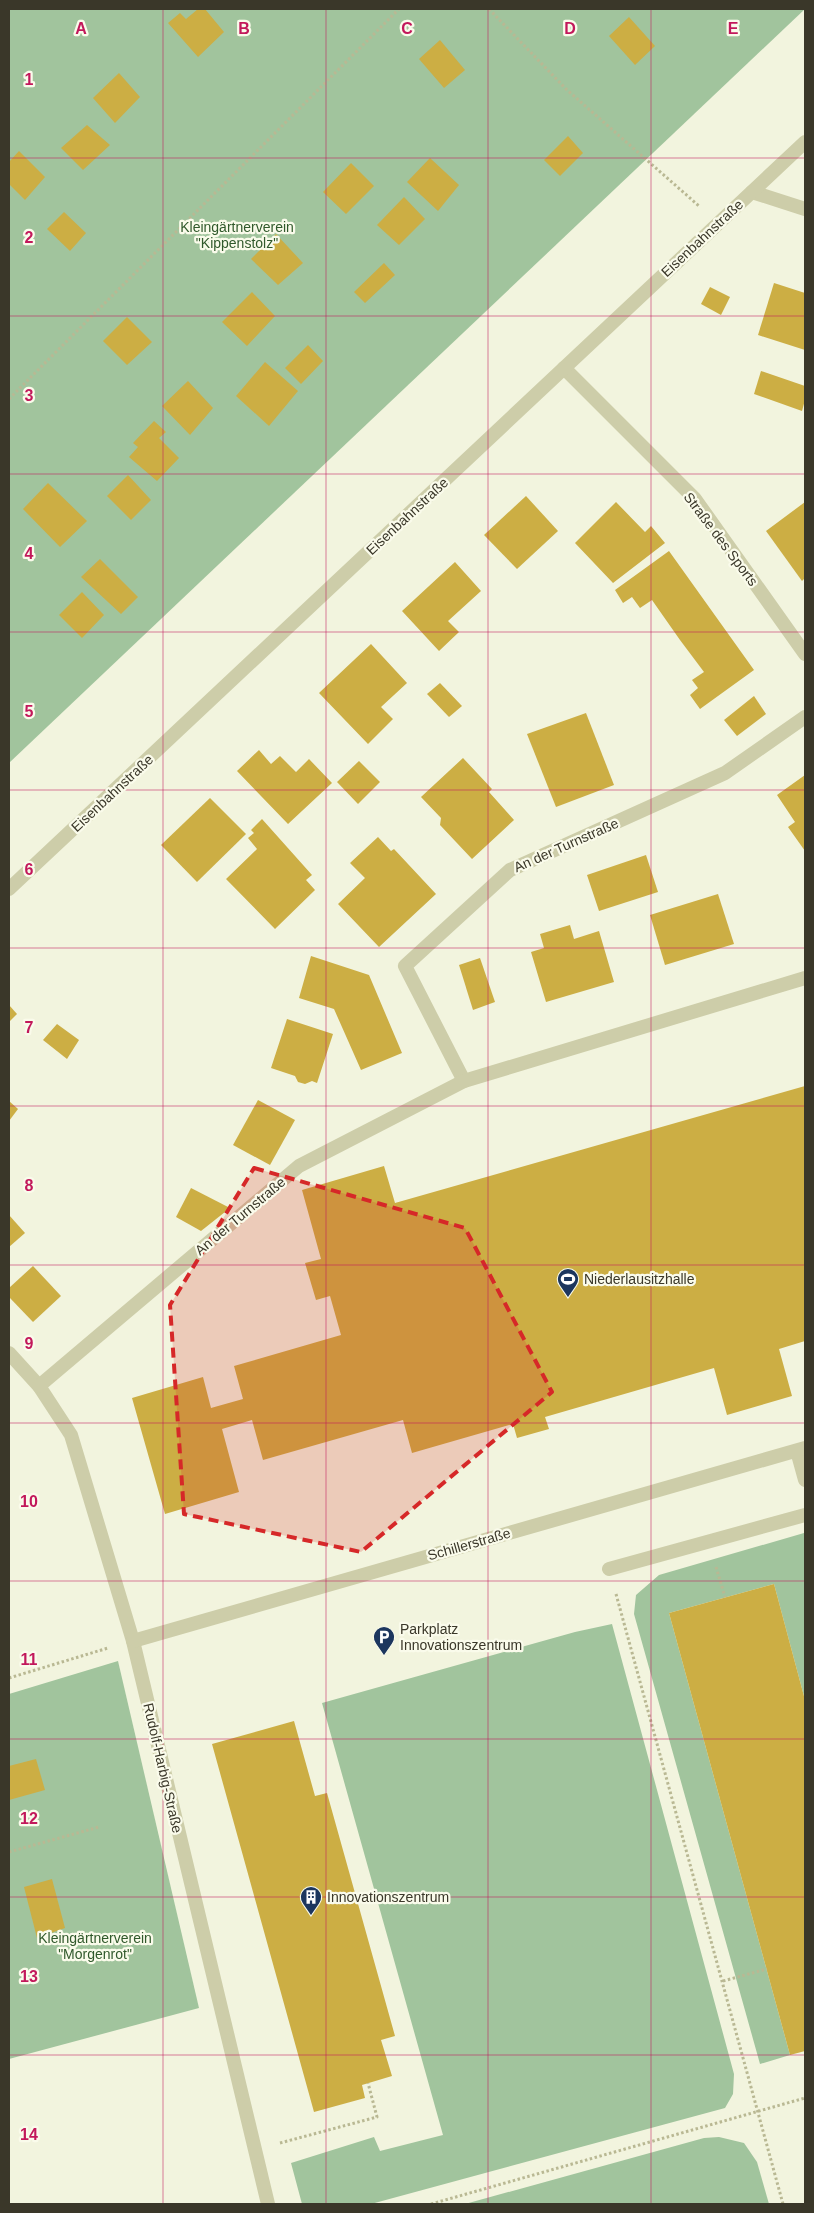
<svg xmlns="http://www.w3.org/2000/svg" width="814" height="2213" font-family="Helvetica,sans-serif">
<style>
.green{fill:#a1c49d}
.building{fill:#ccae44}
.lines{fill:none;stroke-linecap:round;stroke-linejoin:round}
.path{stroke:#b9b893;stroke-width:3;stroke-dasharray:2.5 2.5;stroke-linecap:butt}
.service{stroke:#cdcda9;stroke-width:14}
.minor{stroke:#cdcda9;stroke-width:14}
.marked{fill:#d62828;fill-opacity:0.2;stroke:#d62828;stroke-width:4;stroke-dasharray:10 6;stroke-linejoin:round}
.grid{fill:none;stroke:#c2185b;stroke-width:1;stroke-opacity:0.55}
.labels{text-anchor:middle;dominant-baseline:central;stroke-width:4.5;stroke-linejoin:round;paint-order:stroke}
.park-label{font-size:14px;fill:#30592b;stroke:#fafbeb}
.street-label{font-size:14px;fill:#3a3729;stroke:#fafbeb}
.poi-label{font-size:14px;fill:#3a3729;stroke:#fafbeb;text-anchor:start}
.grid-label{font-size:16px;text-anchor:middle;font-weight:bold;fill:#c2185b;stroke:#fafbeb;stroke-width:4.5;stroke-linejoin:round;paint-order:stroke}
</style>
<rect width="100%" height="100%" fill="#f2f4de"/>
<g class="green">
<polygon points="9,9 805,9 9,763"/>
<polygon points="804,1533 805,1700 774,1584 669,1613 790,2055 760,2064 634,1614 636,1595 659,1575"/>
<polygon points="612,1624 734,2074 733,2094 725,2108 371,2204 302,2204 291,2163 374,2137 380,2151 443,2135 322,1703 575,1632"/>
<polygon points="118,1661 199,2008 9,2059 9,1694"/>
<polygon points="719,2137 744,2143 757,2162 769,2204 465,2204 704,2138"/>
</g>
<g class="building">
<polygon points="198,9 205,9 224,32 198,57 168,23 180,13 186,19"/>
<polygon points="629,17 655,46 635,65 609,36"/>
<polygon points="440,40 465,70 444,88 419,59"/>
<polygon points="119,73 140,97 115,123 93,98"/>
<polygon points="87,125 110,145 83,170 61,148"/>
<polygon points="568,136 583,153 560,176 544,160"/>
<polygon points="19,151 45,177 25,200 9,184 9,162"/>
<polygon points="430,158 459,185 438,211 407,182"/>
<polygon points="351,163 374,186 346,214 323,192"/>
<polygon points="404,197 425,219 399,245 377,225"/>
<polygon points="64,212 86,233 70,251 47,229"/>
<polygon points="276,234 303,263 278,285 251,259"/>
<polygon points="384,263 395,275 365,303 354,292"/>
<polygon points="774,283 805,293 805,350 758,335"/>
<polygon points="710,287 730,297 721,315 701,304"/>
<polygon points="252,292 275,316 247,346 222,322"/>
<polygon points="127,317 152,342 127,365 103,341"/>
<polygon points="308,345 323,361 301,384 285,368"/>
<polygon points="265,362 298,391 269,426 236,396"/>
<polygon points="761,371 805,386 805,400 802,411 754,394"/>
<polygon points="188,381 213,408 190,435 162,406"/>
<polygon points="154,421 166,432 159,438 179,458 157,481 129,457 138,447 133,443"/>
<polygon points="128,475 151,500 131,520 107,496"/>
<polygon points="48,483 87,521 60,547 23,509"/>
<polygon points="526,496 558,531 517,569 484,535"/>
<polygon points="616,502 645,532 651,526 665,543 613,583 575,543"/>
<polygon points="805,502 805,578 802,581 766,531"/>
<polygon points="669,551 754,670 700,709 690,695 698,688 692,680 704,672 680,640 652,600 640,608 632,597 623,603 615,590"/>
<polygon points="100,559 138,597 121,614 81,577"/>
<polygon points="455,562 481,591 448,621 459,632 439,651 402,611"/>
<polygon points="82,592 104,615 82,638 59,615"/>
<polygon points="371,644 407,683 381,707 393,719 368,744 319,693"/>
<polygon points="440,683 462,706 449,717 427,694"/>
<polygon points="754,696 766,714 737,736 724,720"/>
<polygon points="586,713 614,785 556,807 527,734"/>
<polygon points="259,750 271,764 280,756 296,772 309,759 332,783 288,824 237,771"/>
<polygon points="463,758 492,789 489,792 514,820 472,859 440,825 441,818 421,797"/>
<polygon points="359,761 380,782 358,804 337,782"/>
<polygon points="805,775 805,851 788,827 795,822 777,795"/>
<polygon points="210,798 246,834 197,882 161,845"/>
<polygon points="262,819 312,875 306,880 315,890 275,929 226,879 257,849 248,838 254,833 251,830"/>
<polygon points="378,837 391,851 394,849 436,894 379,947 338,904 365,878 350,863"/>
<polygon points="646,855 658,892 599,911 587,875"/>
<polygon points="718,894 734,944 665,965 650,915"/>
<polygon points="570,925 574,939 599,931 614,982 546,1002 531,952 544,948 540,934"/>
<polygon points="311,956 369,975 402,1053 361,1070 334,1009 299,998"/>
<polygon points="480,958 495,1002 473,1010 459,965"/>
<polygon points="9,1005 17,1014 9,1022"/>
<polygon points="287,1019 333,1034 317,1083 312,1081 305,1084 298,1082 295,1076 271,1068"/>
<polygon points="57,1024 79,1040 67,1059 43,1040"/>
<polygon points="805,1086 805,1341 779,1349 792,1396 727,1415 714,1368 545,1417 549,1429 517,1438 513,1424 412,1453 403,1420 263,1460 252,1420 222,1429 239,1492 165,1514 132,1398 203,1377 211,1408 243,1399 234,1366 341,1335 330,1296 316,1300 305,1263 321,1259 302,1190 384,1166 395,1203"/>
<polygon points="258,1100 295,1120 270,1165 233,1145"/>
<polygon points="9,1101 18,1109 9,1121"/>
<polygon points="191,1188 230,1208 201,1231 176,1217"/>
<polygon points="9,1215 25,1233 9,1247"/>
<polygon points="33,1266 61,1296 33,1322 9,1297 9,1288"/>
<polygon points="774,1584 805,1700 805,2051 790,2055 669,1613"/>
<polygon points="294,1721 315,1796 327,1793 395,2036 381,2040 392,2076 362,2085 365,2098 314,2112 212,1744"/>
<polygon points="36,1759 45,1790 9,1800 9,1766"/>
<polygon points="52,1879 65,1928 37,1938 24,1887"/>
</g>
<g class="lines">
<g class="path">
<polyline points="489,9 566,89 699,206"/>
<polyline points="9,399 399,9"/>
<polyline points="716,1567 725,1597"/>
<polyline points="616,1594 783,2204"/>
<polyline points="9,1678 108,1648"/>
<polyline points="9,1852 99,1827"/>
<polyline points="723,1981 767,1969"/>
<polyline points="280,2143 377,2117 368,2083"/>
<polyline points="431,2204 805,2098"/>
</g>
<g class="service">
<polyline points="797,1451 805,1480"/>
<polyline points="609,1569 805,1515"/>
</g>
<g class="minor">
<polyline points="752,192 805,209"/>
<polyline points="564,368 695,499 805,654"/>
<polyline points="9,889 805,142"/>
<polyline points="464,1081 405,966 510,870 725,773 805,717"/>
<polyline points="9,1353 39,1386 71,1435 133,1641 268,2204"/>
<polyline points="39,1386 299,1166 464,1081 805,978"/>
<polyline points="133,1641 805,1448"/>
</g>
</g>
<path class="marked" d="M254 1168 465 1228 552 1392 361 1552 184 1514 170 1305Z"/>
<path class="grid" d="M163 9V2204M326 9V2204M488 9V2204M651 9V2204M9 158H805M9 316H805M9 474H805M9 632H805M9 790H805M9 948H805M9 1106H805M9 1265H805M9 1423H805M9 1581H805M9 1739H805M9 1897H805M9 2055H805"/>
<defs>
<g id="stadium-pin" transform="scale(1.125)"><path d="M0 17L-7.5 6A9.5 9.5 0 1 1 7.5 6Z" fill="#1c365e" stroke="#fafbeb"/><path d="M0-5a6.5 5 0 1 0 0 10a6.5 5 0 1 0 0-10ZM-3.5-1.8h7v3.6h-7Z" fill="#fff"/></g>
<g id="parking-pin" transform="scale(1.125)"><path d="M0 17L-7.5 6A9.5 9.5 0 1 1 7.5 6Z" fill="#1c365e" stroke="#fafbeb"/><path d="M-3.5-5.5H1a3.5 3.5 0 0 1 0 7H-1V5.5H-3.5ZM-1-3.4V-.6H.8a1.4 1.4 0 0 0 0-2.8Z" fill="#fff"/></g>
<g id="building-pin" transform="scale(1.125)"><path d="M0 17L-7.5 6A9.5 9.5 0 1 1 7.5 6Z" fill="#1c365e" stroke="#fafbeb"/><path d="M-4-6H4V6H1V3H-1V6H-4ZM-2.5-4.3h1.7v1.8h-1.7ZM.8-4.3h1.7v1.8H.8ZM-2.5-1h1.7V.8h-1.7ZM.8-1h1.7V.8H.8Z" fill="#fff"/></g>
</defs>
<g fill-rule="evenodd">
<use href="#stadium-pin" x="568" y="1279"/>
<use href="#parking-pin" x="384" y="1637"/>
<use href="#building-pin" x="311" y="1897"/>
</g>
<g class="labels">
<g class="park-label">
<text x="237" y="227">Kleingärtnerverein<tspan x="237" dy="16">"Kippenstolz"</tspan></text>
<text x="95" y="1938">Kleingärtnerverein<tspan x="95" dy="16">"Morgenrot"</tspan></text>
</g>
<g class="street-label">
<text transform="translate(702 238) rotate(-43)">Eisenbahnstraße</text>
<text transform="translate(407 516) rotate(-43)">Eisenbahnstraße</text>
<text transform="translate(721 539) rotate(53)">Straße des Sports</text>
<text transform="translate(112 793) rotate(-43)">Eisenbahnstraße</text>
<text transform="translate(566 845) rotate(-24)">An der Turnstraße</text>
<text transform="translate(240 1216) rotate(-40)">An der Turnstraße</text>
<text transform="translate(469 1544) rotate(-16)">Schillerstraße</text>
<text transform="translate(163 1768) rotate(77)">Rudolf-Harbig-Straße</text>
</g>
<g class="poi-label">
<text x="584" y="1279">Niederlausitzhalle</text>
<text x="400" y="1629">Parkplatz<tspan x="400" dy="16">Innovationszentrum</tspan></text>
<text x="327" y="1897">Innovationszentrum</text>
</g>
</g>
<g class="grid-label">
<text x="81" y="34">A</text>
<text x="244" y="34">B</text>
<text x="407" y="34">C</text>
<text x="570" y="34">D</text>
<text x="733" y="34">E</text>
<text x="29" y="85">1</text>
<text x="29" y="243">2</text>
<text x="29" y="401">3</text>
<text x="29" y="559">4</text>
<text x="29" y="717">5</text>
<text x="29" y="875">6</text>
<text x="29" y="1033">7</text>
<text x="29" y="1191">8</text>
<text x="29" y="1349">9</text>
<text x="29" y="1507">10</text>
<text x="29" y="1665">11</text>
<text x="29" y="1824">12</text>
<text x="29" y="1982">13</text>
<text x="29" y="2140">14</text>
</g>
<rect width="814" height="2213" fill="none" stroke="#3a3729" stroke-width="20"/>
</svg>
